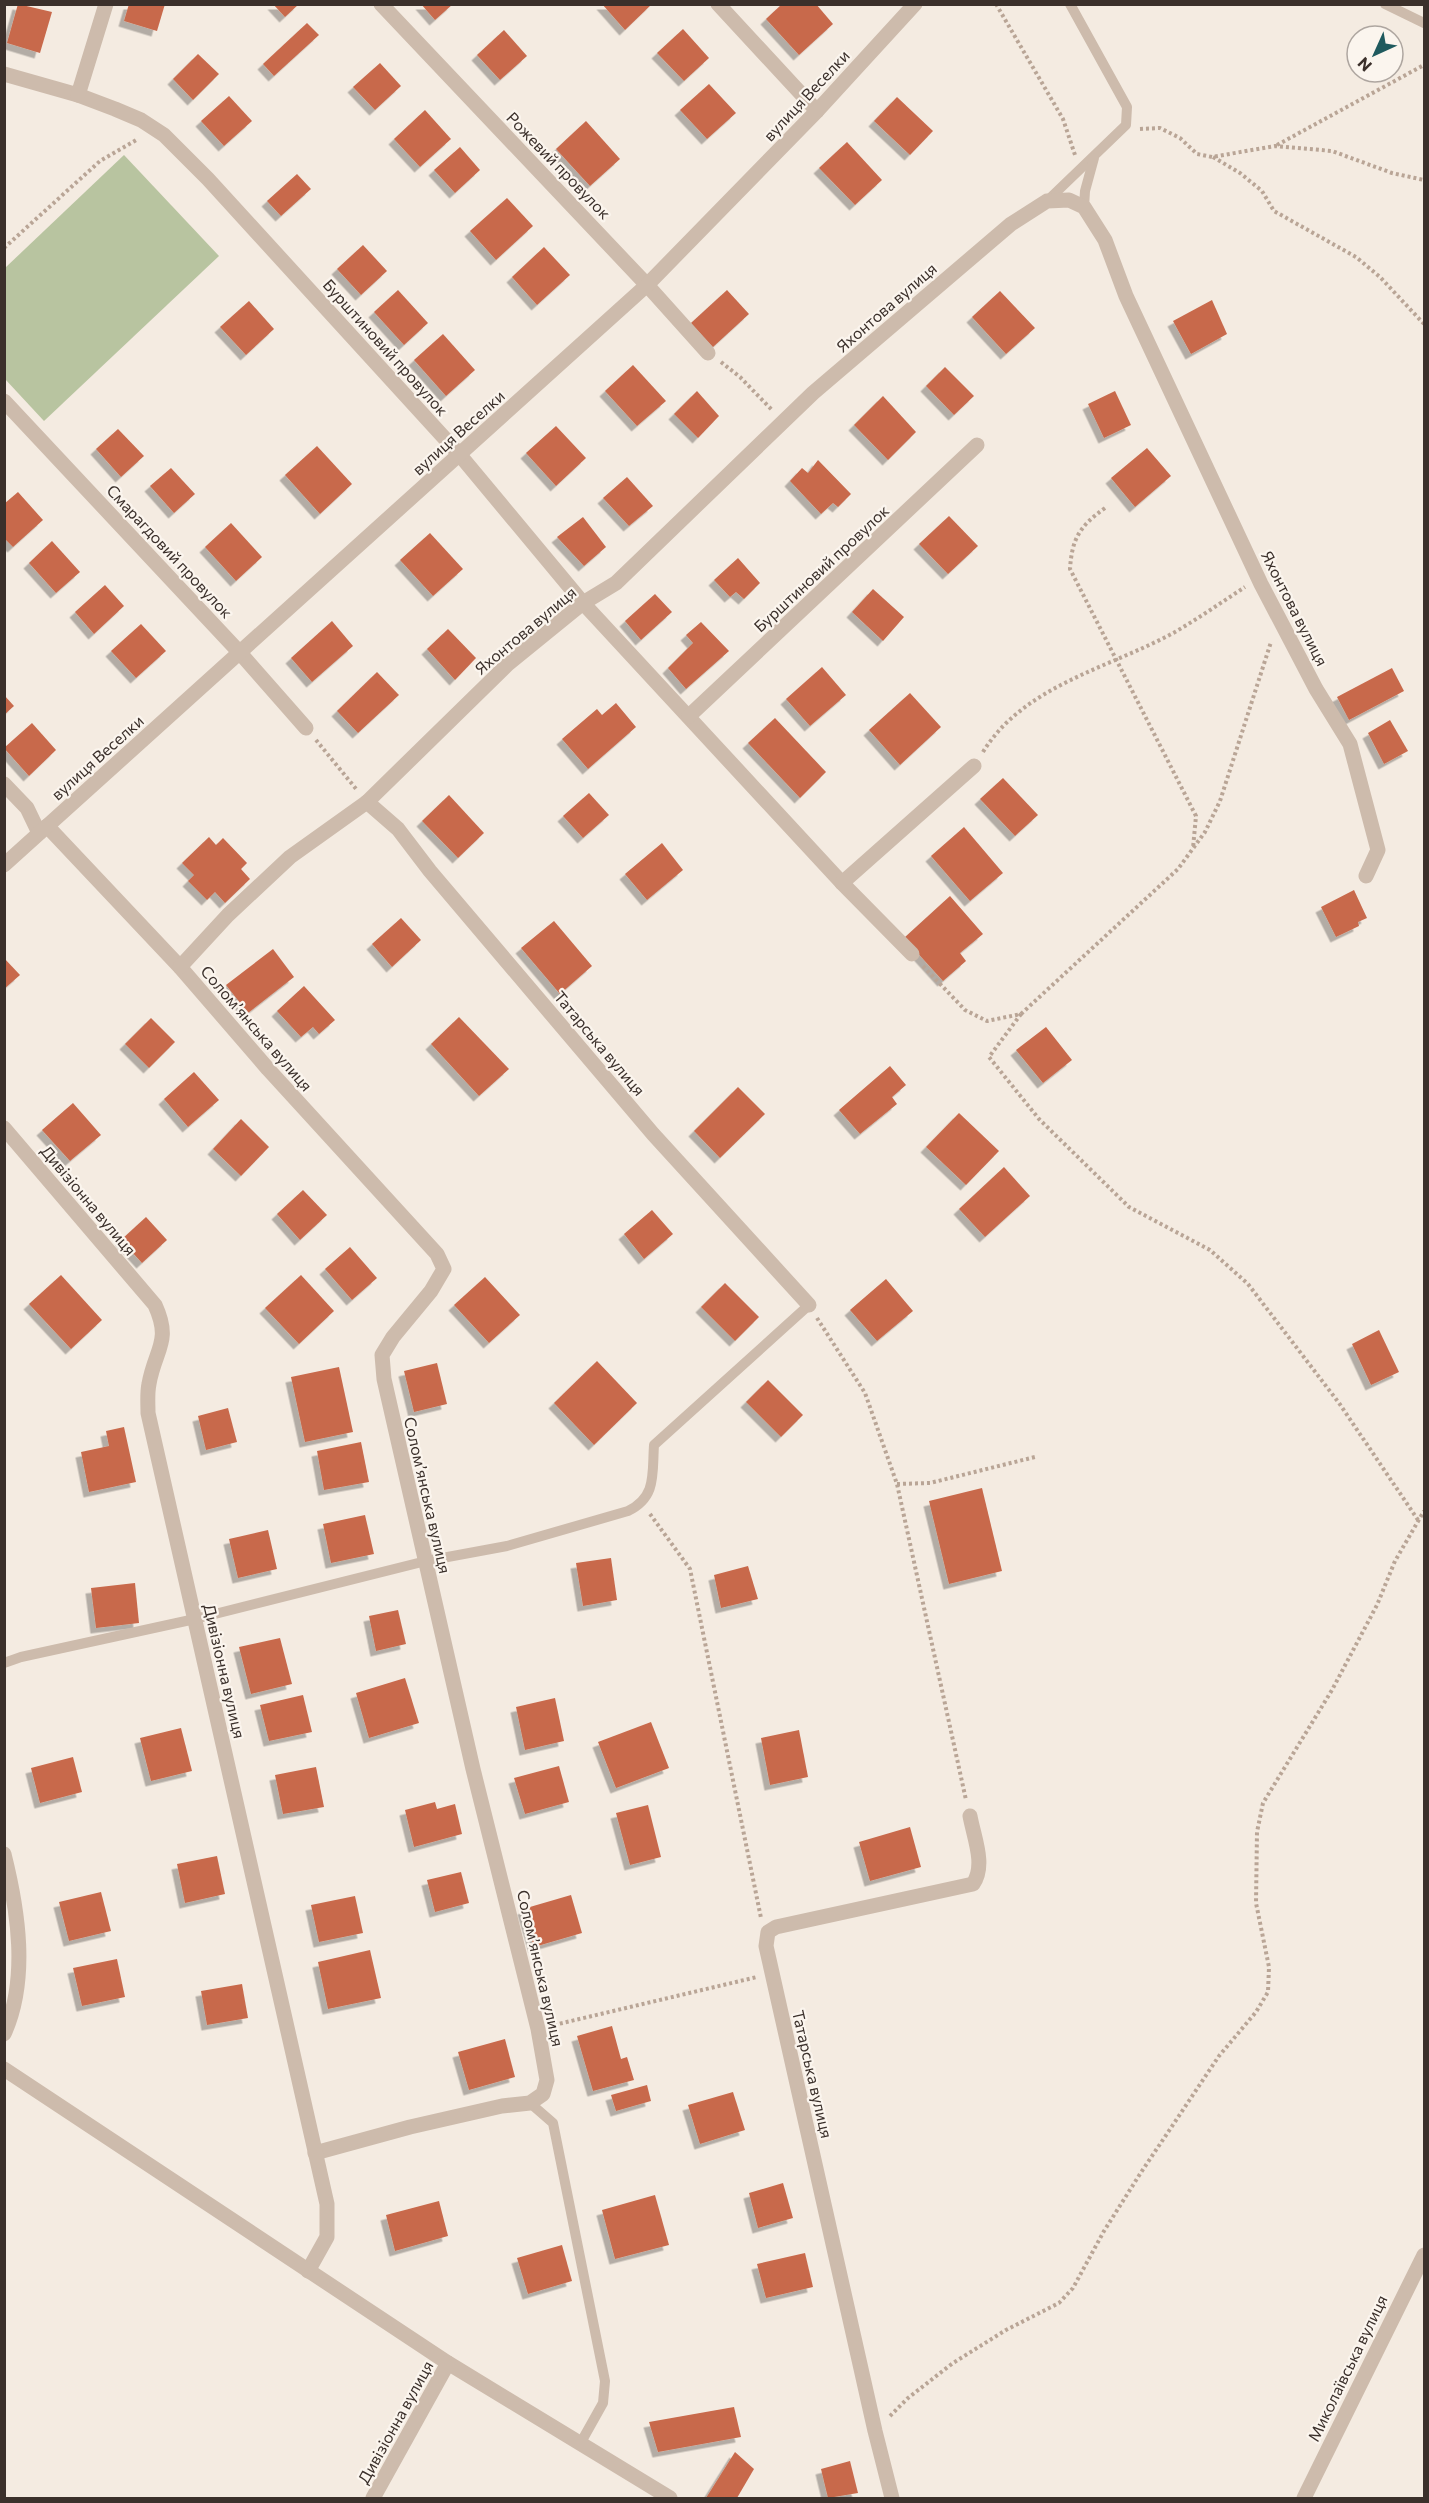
<svg xmlns="http://www.w3.org/2000/svg" width="1429" height="2503" font-family="Commissioner,sans-serif">
<style>
.green{fill:#b8c4a0}
.building{fill:#c8694b;filter:url(#shadow)}
.lines{fill:none;stroke-linecap:round;stroke-linejoin:round}
.path{stroke:#b9a596;stroke-width:4;stroke-dasharray:3 3;stroke-linecap:butt}
.service{stroke:#cdbbac;stroke-width:10}
.minor{stroke:#cdbbac;stroke-width:15}
.tertiary{stroke:#cdbbac;stroke-width:15}
.labels{text-anchor:middle;dominant-baseline:central;stroke-width:4.5;stroke-linejoin:round;paint-order:stroke}
.street-label{font-size:16px;fill:#3b302b;stroke:#fbf5ee}
</style>
<defs>
<filter id="shadow"><feDropShadow dx="-5.5" dy="5.5" stdDeviation="0" flood-color="#0004"/></filter>
</defs>
<rect width="100%" height="100%" fill="#f4ebe1"/>
<polygon class="green" points="124,155 219,256 44,421 5,379 5,268"/>
<g class="building">
<polygon points="18,4 52,12 40,53 7,43"/>
<polygon points="129,4 165,4 157,31 124,21"/>
<polygon points="273,4 299,4 285,17"/>
<polygon points="421,4 453,4 435,20"/>
<polygon points="602,4 652,4 625,30"/>
<polygon points="782,4 816,4 833,24 799,55 766,19"/>
<polygon points="307,23 319,35 274,76 263,64"/>
<polygon points="683,29 709,58 684,81 657,53"/>
<polygon points="504,30 527,56 500,80 477,55"/>
<polygon points="198,54 219,74 193,100 173,79"/>
<polygon points="380,63 401,86 375,110 353,87"/>
<polygon points="709,84 736,113 707,139 680,110"/>
<polygon points="229,96 252,121 224,146 201,121"/>
<polygon points="897,97 933,131 910,155 874,121"/>
<polygon points="425,110 451,139 420,167 394,139"/>
<polygon points="586,121 620,159 590,186 556,149"/>
<polygon points="847,142 882,180 855,205 819,168"/>
<polygon points="460,147 480,170 455,193 434,170"/>
<polygon points="297,174 311,189 281,216 267,201"/>
<polygon points="507,198 533,226 496,260 470,231"/>
<polygon points="363,245 387,271 361,295 337,269"/>
<polygon points="544,247 570,275 537,305 512,277"/>
<polygon points="398,290 428,323 404,345 374,312"/>
<polygon points="727,290 749,314 713,347 691,323"/>
<polygon points="1000,291 1035,328 1006,354 972,317"/>
<polygon points="1212,300 1227,334 1191,354 1173,321"/>
<polygon points="249,301 274,329 246,355 220,327"/>
<polygon points="443,334 475,370 446,396 414,360"/>
<polygon points="633,365 666,401 637,426 605,391"/>
<polygon points="945,367 974,396 954,415 926,386"/>
<polygon points="697,391 719,416 698,438 674,414"/>
<polygon points="1115,391 1131,425 1104,438 1088,404"/>
<polygon points="883,396 916,432 888,460 854,425"/>
<polygon points="556,426 586,458 556,486 526,453"/>
<polygon points="118,429 144,456 121,477 96,449"/>
<polygon points="317,446 352,484 320,514 285,475"/>
<polygon points="1147,448 1171,476 1135,507 1111,478"/>
<polygon points="818,460 851,494 838,507 833,503 821,514 790,481 802,468 808,473"/>
<polygon points="171,468 195,494 174,513 150,486"/>
<polygon points="627,477 653,506 629,526 603,498"/>
<polygon points="18,492 43,520 13,547 4,538 4,504"/>
<polygon points="949,516 978,546 948,574 919,544"/>
<polygon points="583,517 606,547 584,566 557,537"/>
<polygon points="231,523 262,557 236,581 205,547"/>
<polygon points="430,533 463,569 433,596 400,560"/>
<polygon points="52,541 80,572 56,593 29,563"/>
<polygon points="738,558 760,583 744,599 736,592 730,597 714,580"/>
<polygon points="105,585 124,606 94,634 75,612"/>
<polygon points="873,589 904,617 883,641 852,612"/>
<polygon points="655,594 672,612 641,640 625,621"/>
<polygon points="332,621 353,646 312,682 291,658"/>
<polygon points="701,622 729,651 686,689 668,668 693,643 686,635"/>
<polygon points="141,624 166,651 136,678 111,651"/>
<polygon points="448,629 476,658 455,680 427,649"/>
<polygon points="822,667 846,695 810,726 786,699"/>
<polygon points="1392,668 1404,691 1349,720 1337,697"/>
<polygon points="377,672 399,695 358,733 337,711"/>
<polygon points="910,693 941,727 900,765 869,730"/>
<polygon points="4,695 14,706 4,715"/>
<polygon points="616,703 636,727 588,769 562,739 597,709 602,715"/>
<polygon points="775,718 826,772 800,798 748,743"/>
<polygon points="1390,720 1408,751 1384,764 1368,733"/>
<polygon points="32,723 56,750 29,776 4,748"/>
<polygon points="1003,778 1038,815 1015,836 980,799"/>
<polygon points="589,793 609,815 583,838 563,816"/>
<polygon points="449,795 484,833 458,858 422,821"/>
<polygon points="964,827 1003,873 970,901 931,856"/>
<polygon points="209,837 216,845 223,838 247,863 241,869 250,879 225,903 215,892 207,900 188,881 194,875 182,863"/>
<polygon points="662,843 683,870 647,900 625,874"/>
<polygon points="1354,890 1367,918 1358,922 1359,926 1336,937 1321,907"/>
<polygon points="950,896 983,934 960,953 966,961 943,981 904,938"/>
<polygon points="401,918 421,940 392,967 372,944"/>
<polygon points="554,921 592,966 560,994 521,948"/>
<polygon points="273,949 294,977 248,1013 226,985"/>
<polygon points="4,958 20,975 4,989"/>
<polygon points="304,986 335,1020 319,1034 313,1027 301,1037 277,1011"/>
<polygon points="459,1017 509,1069 479,1096 431,1044"/>
<polygon points="151,1018 175,1042 149,1068 125,1044"/>
<polygon points="1046,1027 1072,1060 1043,1083 1016,1050"/>
<polygon points="890,1066 906,1085 892,1097 897,1104 860,1134 839,1110"/>
<polygon points="194,1072 219,1100 188,1127 164,1099"/>
<polygon points="738,1087 765,1114 720,1158 694,1131"/>
<polygon points="73,1103 101,1135 70,1161 42,1130"/>
<polygon points="959,1113 999,1151 966,1185 926,1147"/>
<polygon points="241,1119 269,1147 241,1176 213,1149"/>
<polygon points="1004,1167 1030,1196 985,1237 959,1209"/>
<polygon points="303,1190 327,1215 300,1240 277,1214"/>
<polygon points="652,1210 673,1234 644,1259 624,1234"/>
<polygon points="146,1217 167,1240 142,1263 121,1240"/>
<polygon points="350,1247 377,1278 352,1300 325,1269"/>
<polygon points="61,1275 102,1320 71,1349 29,1304"/>
<polygon points="301,1275 334,1311 299,1344 265,1308"/>
<polygon points="485,1277 520,1315 489,1343 454,1305"/>
<polygon points="886,1279 913,1311 877,1341 850,1310"/>
<polygon points="725,1283 759,1317 735,1341 701,1307"/>
<polygon points="1379,1330 1399,1372 1371,1385 1352,1344"/>
<polygon points="597,1361 637,1403 594,1445 554,1403"/>
<polygon points="437,1363 447,1404 414,1412 404,1371"/>
<polygon points="339,1367 353,1432 305,1442 291,1377"/>
<polygon points="768,1380 803,1415 781,1437 746,1402"/>
<polygon points="228,1408 237,1442 206,1450 198,1416"/>
<polygon points="124,1427 136,1482 89,1492 81,1452 109,1446 106,1431"/>
<polygon points="361,1442 369,1482 324,1490 317,1451"/>
<polygon points="982,1488 1002,1571 949,1584 929,1501"/>
<polygon points="365,1515 374,1554 331,1563 323,1524"/>
<polygon points="268,1530 277,1569 238,1578 229,1539"/>
<polygon points="611,1558 617,1600 583,1606 576,1563"/>
<polygon points="748,1566 758,1599 721,1608 714,1575"/>
<polygon points="135,1583 139,1623 96,1628 91,1588"/>
<polygon points="398,1610 406,1644 376,1651 369,1616"/>
<polygon points="280,1638 292,1684 251,1694 239,1647"/>
<polygon points="405,1678 419,1723 369,1738 356,1693"/>
<polygon points="303,1695 312,1732 269,1741 260,1705"/>
<polygon points="555,1698 564,1741 525,1750 516,1707"/>
<polygon points="651,1722 669,1768 616,1788 598,1742"/>
<polygon points="181,1728 192,1771 151,1781 140,1738"/>
<polygon points="799,1730 808,1777 770,1785 761,1738"/>
<polygon points="73,1757 82,1792 40,1803 31,1768"/>
<polygon points="559,1766 569,1802 525,1814 514,1778"/>
<polygon points="316,1767 324,1807 283,1814 275,1775"/>
<polygon points="435,1802 437,1809 455,1804 462,1834 414,1847 405,1810"/>
<polygon points="648,1805 661,1857 630,1865 616,1813"/>
<polygon points="910,1827 921,1867 870,1881 859,1842"/>
<polygon points="217,1856 225,1894 185,1903 177,1864"/>
<polygon points="461,1872 469,1903 435,1912 427,1880"/>
<polygon points="101,1892 111,1931 69,1941 59,1902"/>
<polygon points="571,1895 582,1933 534,1947 523,1909"/>
<polygon points="355,1896 363,1933 319,1942 311,1905"/>
<polygon points="370,1950 381,1998 328,2009 318,1962"/>
<polygon points="117,1959 125,1997 82,2006 73,1968"/>
<polygon points="242,1984 248,2018 207,2025 201,1991"/>
<polygon points="612,2026 621,2059 627,2057 634,2080 593,2091 577,2036"/>
<polygon points="505,2039 515,2077 469,2090 458,2052"/>
<polygon points="647,2085 651,2101 616,2111 611,2095"/>
<polygon points="733,2092 745,2130 700,2144 688,2105"/>
<polygon points="783,2183 793,2218 758,2228 749,2193"/>
<polygon points="655,2195 669,2245 615,2259 602,2210"/>
<polygon points="439,2201 448,2236 395,2251 386,2215"/>
<polygon points="562,2245 572,2281 528,2294 517,2258"/>
<polygon points="805,2253 813,2287 766,2298 757,2264"/>
<polygon points="734,2407 741,2437 658,2452 649,2422"/>
<polygon points="735,2452 754,2469 737,2498 706,2498"/>
<polygon points="850,2461 858,2493 828,2498 821,2469"/>
</g>
<g class="lines">
<g class="path">
<polyline points="996,4 1063,119 1075,155"/>
<polyline points="1140,129 1160,128 1180,138 1197,154 1212,157 1275,146 1332,151 1392,173 1424,180"/>
<polyline points="1277,145 1424,65"/>
<polyline points="1213,157 1240,173 1262,191 1274,211 1356,257 1380,277 1424,324"/>
<polyline points="4,248 100,161 138,139"/>
<polyline points="721,362 740,377 772,410"/>
<path d="M1105 508C1080 526 1072 538 1070 569L1196 816 1193 848"/>
<polyline points="316,740 357,790"/>
<path d="M983 752C1024 685 1110 668 1175 632 1199 618 1222 602 1245 587"/>
<polyline points="923,966 965,1010 987,1021 1021,1014 989,1057 1039,1119 1129,1207 1210,1250 1248,1284 1339,1403 1418,1520"/>
<polyline points="1021,1014 1178,869 1205,832 1220,801 1271,642"/>
<polyline points="817,1318 865,1393 897,1484 966,1800"/>
<polyline points="897,1484 930,1483 1035,1457"/>
<polyline points="650,1514 690,1569 761,1918"/>
<polyline points="554,2025 757,1977"/>
<polyline points="890,2416 908,2398 953,2363 1006,2330 1059,2303 1073,2288 1104,2231 1140,2174 1219,2056 1256,2012 1268,1992 1269,1967 1256,1903 1257,1832 1263,1803 1332,1690 1377,1605 1395,1561 1424,1511"/>
</g>
<g class="service">
<polyline points="1385,4 1424,23"/>
<polyline points="1047,201 1126,125 1127,107 1070,4"/>
<polyline points="1084,207 1085,191 1094,158"/>
<path d="M4 1663 21 1657 195 1619 426 1561 507 1546 628 1511C657 1497 652 1474 654 1445L809 1305"/>
<polyline points="530,2103 553,2123 605,2381 603,2403 580,2444"/>
</g>
<g class="minor">
<polyline points="381,4 647,285 708,353"/>
<polyline points="718,4 817,111"/>
<polyline points="4,74 78,95 115,109 141,120 164,135 208,179 459,454 583,603 842,883 912,954"/>
<polyline points="78,95 106,4"/>
<polyline points="4,401 241,654 306,728"/>
<polyline points="689,716 977,445"/>
<polyline points="4,784 27,808 39,833"/>
<polyline points="367,802 398,829 430,871 653,1134 809,1305"/>
<polyline points="47,826 180,967 268,1069 437,1254 444,1269 431,1291 393,1337 382,1355 384,1379 473,1769 538,2029 547,2080 543,2094 530,2103 502,2106 410,2127 315,2153"/>
<polyline points="842,883 974,766"/>
<polyline points="180,967 228,915 290,857 367,802 508,664 583,603 616,583 813,393 1011,224 1047,201 1069,200 1084,207 1105,240 1126,296 1261,584 1316,689 1350,744 1378,850 1366,876"/>
<path d="M4 1128 155 1305C172 1342 155 1349 149 1384 147 1393 148 1403 148 1413L327 2204V2237L308 2271"/>
<path d="M4 1854C18 1910 29 1979 4 2034"/>
<polyline points="4,2069 448,2363 670,2498"/>
<polyline points="373,2498 448,2363"/>
<path d="M892 2498 875 2431 766 1946 768 1932 776 1927 973 1884C986 1865 974 1838 970 1816"/>
</g>
<g class="tertiary">
<polyline points="4,865 647,285 817,111 915,4"/>
<polyline points="1304,2498 1424,2255"/>
</g>
</g>
<g class="labels">
<g class="street-label">
<text transform="translate(806 95) rotate(-47)">вулиця Веселки</text>
<text transform="translate(559 165) rotate(46)">Рожевий провулок</text>
<text transform="translate(886 307) rotate(-41)">Яхонтова вулиця</text>
<text transform="translate(386 347) rotate(48)">Бурштиновий провулок</text>
<text transform="translate(458 432) rotate(-42)">вулиця Веселки</text>
<text transform="translate(170 551) rotate(47)">Смарагдовий провулок</text>
<text transform="translate(821 568) rotate(-43)">Бурштиновий провулок</text>
<text transform="translate(1295 608) rotate(63)">Яхонтова вулиця</text>
<text transform="translate(525 630) rotate(-40)">Яхонтова вулиця</text>
<text transform="translate(97 757) rotate(-42)">вулиця Веселки</text>
<text transform="translate(257 1028) rotate(49)">Соломʼянська вулиця</text>
<text transform="translate(600 1043) rotate(50)">Татарська вулиця</text>
<text transform="translate(89 1200) rotate(50)">Дивізіонна вулиця</text>
<text transform="translate(428 1495) rotate(77)">Соломʼянська вулиця</text>
<text transform="translate(225 1671) rotate(77)">Дивізіонна вулиця</text>
<text transform="translate(541 1968) rotate(77)">Соломʼянська вулиця</text>
<text transform="translate(813 2074) rotate(77)">Татарська вулиця</text>
<text transform="translate(1347 2368) rotate(-64)">Миколаївська вулиця</text>
<text transform="translate(395 2422) rotate(-61)">Дивізіонна вулиця</text>
</g>
</g>
<rect width="1429" height="2503" fill="none" stroke="#3b302b" stroke-width="12"/>
<g transform="translate(1375 54) rotate(225)"><circle r="28" fill="#fbf5ee" stroke="#aea6a0" stroke-width="1.5"/>
<path d="M0-4.5L10 22L0 15L-10 22Z" fill="#1f5a5e"/>
<text y="-9" font-size="16" font-weight="bold" text-anchor="middle" fill="#3b302b">N</text>
</g>
</svg>
